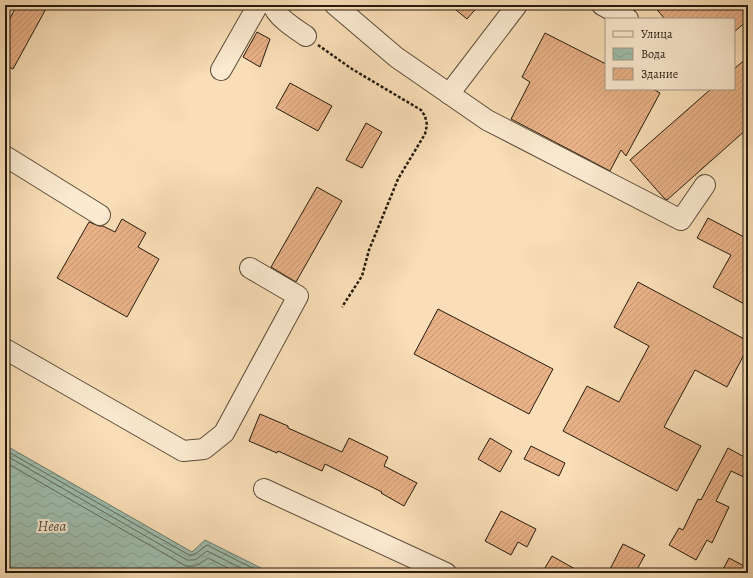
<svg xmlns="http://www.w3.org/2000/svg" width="753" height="578" font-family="Alegreya,serif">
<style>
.water{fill:url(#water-waves);stroke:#6e7c6c}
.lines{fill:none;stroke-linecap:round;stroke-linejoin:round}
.shore{stroke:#626c5c;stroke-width:1}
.building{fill:url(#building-hatch);stroke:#251b0d}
.minor-casing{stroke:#5a4c38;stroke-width:22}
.path{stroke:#251b0d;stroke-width:2.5;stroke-dasharray:3 2;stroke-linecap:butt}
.minor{stroke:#fbead0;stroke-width:20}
.labels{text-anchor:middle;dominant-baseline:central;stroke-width:4;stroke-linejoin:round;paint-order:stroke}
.water-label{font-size:15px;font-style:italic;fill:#4f5345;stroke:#fbead0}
</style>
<defs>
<pattern id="water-waves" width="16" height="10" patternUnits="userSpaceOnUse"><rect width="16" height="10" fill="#9ebcac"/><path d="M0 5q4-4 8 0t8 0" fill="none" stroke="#88a193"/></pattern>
<pattern id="building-hatch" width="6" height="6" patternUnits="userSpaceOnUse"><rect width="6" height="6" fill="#e9b187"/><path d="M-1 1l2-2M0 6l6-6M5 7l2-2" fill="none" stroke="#c89873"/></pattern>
</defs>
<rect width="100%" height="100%" fill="#f9deb7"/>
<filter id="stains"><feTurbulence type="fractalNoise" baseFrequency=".005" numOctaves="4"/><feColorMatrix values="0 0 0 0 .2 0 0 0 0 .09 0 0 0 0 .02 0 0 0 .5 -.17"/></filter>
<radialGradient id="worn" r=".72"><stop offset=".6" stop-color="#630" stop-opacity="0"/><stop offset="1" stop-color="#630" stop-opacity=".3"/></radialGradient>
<polygon class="water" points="5,445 192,552 205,540 271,573 5,573"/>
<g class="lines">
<g class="shore">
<polyline points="5,450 189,555 194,555 207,545 262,573"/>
<polyline points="5,455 187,560 195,560 207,551 251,573"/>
<path d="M5 462 184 565C195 569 200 563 208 558L238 573"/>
</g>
</g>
<g class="building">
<polygon points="17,5 48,5 13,69 5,65 5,28"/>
<polygon points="450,5 479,5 467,19"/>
<polygon points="653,5 738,5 748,17 748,20 734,32 734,19 665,19"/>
<polygon points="257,32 270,39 260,67 243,57"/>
<polygon points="545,33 606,64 606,89 653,89 660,93 626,156 621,150 610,171 511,119 530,82 522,77"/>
<polygon points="748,57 748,128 667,200 664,198 630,160 711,89 734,89 734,69"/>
<polygon points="290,83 332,106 318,131 276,108"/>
<polygon points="366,123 382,132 362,168 346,160"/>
<polygon points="317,187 342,201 296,282 271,267"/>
<polygon points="708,218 748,239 748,306 713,287 731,255 697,238"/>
<polygon points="122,219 146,233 138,247 159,259 127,317 57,278 89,222 99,226 103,226 115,232"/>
<polygon points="638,282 748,341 748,347 727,387 695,370 664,427 701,446 677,491 563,431 587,386 619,402 649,346 614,327"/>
<polygon points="438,309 553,369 529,414 414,354"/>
<polygon points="260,414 288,426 288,428 342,452 349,438 388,457 384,466 417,483 404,506 381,493 382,492 325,464 322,471 278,451 277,453 249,441"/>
<polygon points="490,438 512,451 500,472 478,459"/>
<polygon points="531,446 565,463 559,476 524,459"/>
<polygon points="728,448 748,459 748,479 731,471 716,501 729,507 712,543 707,540 696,560 669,545 679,528 683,530 698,499 701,500"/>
<polygon points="501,511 536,529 527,547 518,542 511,555 485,541"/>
<polygon points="623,544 645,555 635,573 608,573"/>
<polygon points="552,556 582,573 542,573"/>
<polygon points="729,558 748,568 748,573 721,573"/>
</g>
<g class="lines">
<g class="minor-casing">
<g id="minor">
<path d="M273 5C275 16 297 30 306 36"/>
<polyline points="335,5 396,57 487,120 681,220 705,185"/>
<polyline points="602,5 628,19"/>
<polyline points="221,70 258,5"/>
<polyline points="449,94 517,5"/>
<polyline points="5,156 100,215"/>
<polyline points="5,349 183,451 204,449 224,433 298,296 250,268"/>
<polyline points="264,489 446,573"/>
</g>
</g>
<polyline class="path" points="318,45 352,69 421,110 425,116 427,125 425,134 398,179 369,250 362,276 342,307"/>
<use href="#minor" class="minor"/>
</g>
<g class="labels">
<g class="water-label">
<text x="52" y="526">Нева</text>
</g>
</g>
<rect width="753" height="578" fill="none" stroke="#f9deb7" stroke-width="20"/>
<rect x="6" y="6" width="741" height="566" fill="none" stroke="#251b0d" stroke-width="2"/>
<rect x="10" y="10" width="733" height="558" fill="none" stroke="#251b0d"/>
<rect x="605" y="18" width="130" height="72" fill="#fbead0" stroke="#a59782"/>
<rect x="613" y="31" width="20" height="6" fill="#fbead0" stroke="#a59782"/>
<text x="641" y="38" font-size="12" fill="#251b0d">Улица</text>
<rect x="613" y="48" width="20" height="12" fill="url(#water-waves)" stroke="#a59782"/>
<text x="641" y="58" font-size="12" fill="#251b0d">Вода</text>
<rect x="613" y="68" width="20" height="12" fill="url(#building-hatch)" stroke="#a59782"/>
<text x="641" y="78" font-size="12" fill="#251b0d">Здание</text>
<rect width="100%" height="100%" filter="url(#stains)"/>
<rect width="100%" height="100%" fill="url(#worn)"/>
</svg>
